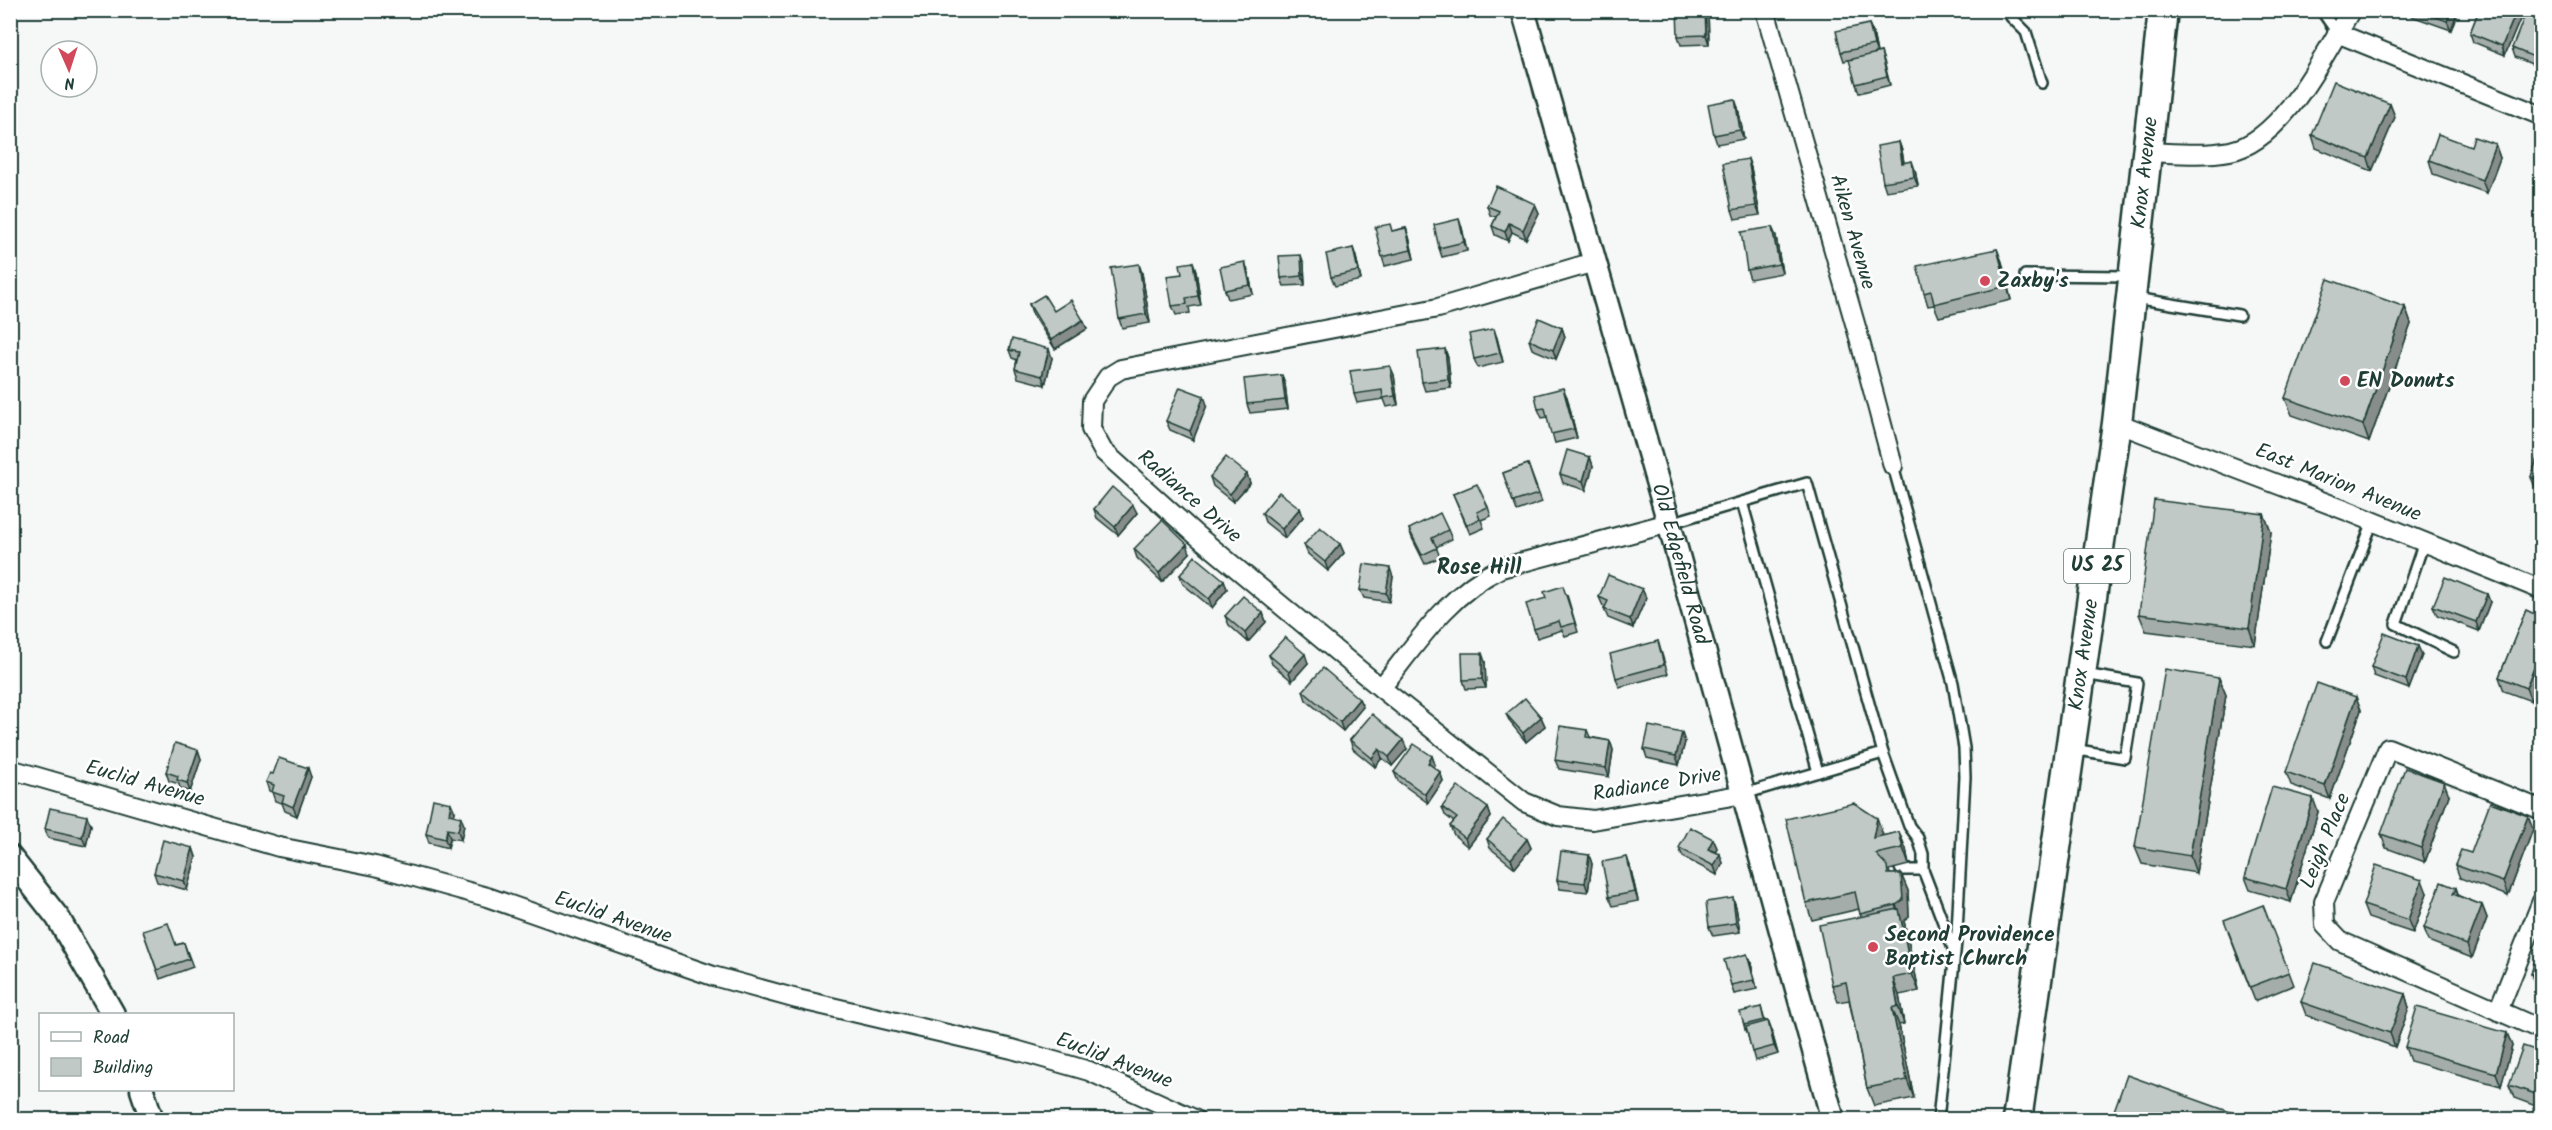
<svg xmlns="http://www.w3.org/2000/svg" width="2552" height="1130" font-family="Kalam,sans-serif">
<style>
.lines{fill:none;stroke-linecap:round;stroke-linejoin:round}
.service-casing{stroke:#1f3d34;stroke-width:14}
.minor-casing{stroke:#1f3d34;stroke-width:22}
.tertiary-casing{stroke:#1f3d34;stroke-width:27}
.primary-casing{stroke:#1f3d34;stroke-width:33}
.service{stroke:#fff;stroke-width:9}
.minor{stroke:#fff;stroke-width:18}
.tertiary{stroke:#fff;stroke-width:22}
.primary{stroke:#fff;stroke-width:28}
.wall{fill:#a5adaa;stroke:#1f3d34;stroke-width:1.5}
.shaded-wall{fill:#868d8b;stroke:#1f3d34;stroke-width:1.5}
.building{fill:#c0c9c6;stroke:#1f3d34;stroke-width:1.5}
.poi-dot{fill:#d1495b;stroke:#fff;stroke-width:2}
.labels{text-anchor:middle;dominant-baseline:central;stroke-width:5;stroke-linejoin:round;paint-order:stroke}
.shield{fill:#fff;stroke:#627771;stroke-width:1.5}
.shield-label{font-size:20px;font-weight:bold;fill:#1f3d34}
.street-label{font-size:21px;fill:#1f3d34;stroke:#fff}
.poi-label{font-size:21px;font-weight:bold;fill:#1f3d34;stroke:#fff;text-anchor:start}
.neighbourhood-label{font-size:22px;font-weight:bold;fill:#1f3d34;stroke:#fff}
</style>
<rect width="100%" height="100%" fill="#f6f7f7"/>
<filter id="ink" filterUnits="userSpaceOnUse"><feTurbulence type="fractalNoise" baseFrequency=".0167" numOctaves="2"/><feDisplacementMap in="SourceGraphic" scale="12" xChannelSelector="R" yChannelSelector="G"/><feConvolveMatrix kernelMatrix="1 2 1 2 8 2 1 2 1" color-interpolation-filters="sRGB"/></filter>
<g filter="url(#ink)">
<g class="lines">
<g class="service-casing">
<g id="service">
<polyline points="2008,10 2011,17 2026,32 2042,83"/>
<polyline points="2321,10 2337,33"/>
<polyline points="2025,275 2130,276"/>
<polyline points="2135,298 2239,315"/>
<polyline points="1893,466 1953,683 1964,748 1965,777 1957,932 1938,1120"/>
<polyline points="1742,502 1818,772"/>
<polyline points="1670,523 1807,483 1883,753 1744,794"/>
<polyline points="2424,542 2396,624 2454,652"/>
<polyline points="2327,641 2373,521"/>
<polyline points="2073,749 2125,758 2137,683 2084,674"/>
<polyline points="1883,753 1909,826 1918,838 1923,854 1923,870 1954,951"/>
<polyline points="1895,857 1901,870 1923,870"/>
</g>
</g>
<g class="minor-casing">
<g id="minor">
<polyline points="1765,10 1858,334 1893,466"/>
<polyline points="2337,33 2542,116"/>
<path d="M2147 152C2174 153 2203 156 2230 151 2283 141 2325 53 2351 10"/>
<polyline points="1594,262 1438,308 1121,369 1108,377 1092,401 1091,429 1103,451 1195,534 1381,688 1524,802 1558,816 1593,820 1744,794"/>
<polyline points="2117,423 2350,512 2542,590"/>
<path d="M1381 688C1417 643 1448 594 1501 568L1669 523"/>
<polyline points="10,769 279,847 375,866 487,897 713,976 797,999 1012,1049 1089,1071 1196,1120"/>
<polyline points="2542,810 2388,748 2324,902 2325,925 2340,941 2542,1030"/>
<polyline points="2498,1011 2542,901"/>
</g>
</g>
<g class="tertiary-casing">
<g id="tertiary">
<path id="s1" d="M1523 10 1669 523 1833 1120"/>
<polyline points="10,857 58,918 113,1014"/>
<polyline points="142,1090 152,1120"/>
</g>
</g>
<g class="primary-casing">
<g id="primary">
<path id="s2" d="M2017 1120 2117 423 2163 10"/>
</g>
</g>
<use href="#service" class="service"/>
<use href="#minor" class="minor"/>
<use href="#tertiary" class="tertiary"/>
<use href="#primary" class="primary"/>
</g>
<g class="wall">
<polygon points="1708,10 1709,44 1681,45 1678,36"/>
<polygon points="2409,10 2458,10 2451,30 2411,16"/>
<polygon points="2479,10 2519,10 2521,17 2505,55 2473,42 2470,33"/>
<polygon points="2541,15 2541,68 2515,57 2512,48"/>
<polygon points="1869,24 1873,33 1877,53 1881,52 1890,85 1859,93 1856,84 1852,59 1844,61 1841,52"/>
<polygon points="2390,104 2395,117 2372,171 2316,148 2312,135"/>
<polygon points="1738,108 1744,139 1717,144 1714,135"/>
<polygon points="1899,142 1902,151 1904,162 1915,170 1918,186 1886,191 1883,182"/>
<polygon points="2495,144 2500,158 2487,193 2433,174 2429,160 2471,146"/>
<polygon points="1748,159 1751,168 1760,215 1735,219 1732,210"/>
<polygon points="1535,204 1539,213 1526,239 1512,232 1508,241 1495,235 1492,226 1496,217 1490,215 1487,206"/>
<polygon points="1406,228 1409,237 1414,259 1385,266 1382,257 1393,231"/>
<polygon points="1462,228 1467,251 1442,257 1439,248"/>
<polygon points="1776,236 1782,273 1750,279 1747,270"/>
<polygon points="1353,248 1356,257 1361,280 1335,286 1331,277"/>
<polygon points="1997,249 2002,262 2011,300 1939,317 1934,305 1928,306 1924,293"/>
<polygon points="1193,262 1196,271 1201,305 1189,307 1190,313 1176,315 1172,306 1182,274"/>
<polygon points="1304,264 1305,285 1284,286 1281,278"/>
<polygon points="1248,271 1253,294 1228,299 1225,290"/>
<polygon points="1142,273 1150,323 1122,328 1119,319"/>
<polygon points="1029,304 1083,320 1087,329 1055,349 1032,313"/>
<polygon points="2405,307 2411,324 2369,442 2292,415 2285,398"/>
<polygon points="1562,328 1565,337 1556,359 1532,349 1529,340"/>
<polygon points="1497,338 1503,362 1478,368 1474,359"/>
<polygon points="1445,349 1448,358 1451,388 1425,391 1422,382"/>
<polygon points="1009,350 1052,358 1045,385 1018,378 1015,369 1017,360 1012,358"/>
<polygon points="1390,366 1394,375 1398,405 1387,407 1384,399 1357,403 1354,394"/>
<polygon points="1285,384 1288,409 1250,413 1247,404"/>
<polygon points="1567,397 1577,438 1555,443 1547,417 1542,418 1538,409"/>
<polygon points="1207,405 1193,440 1170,430 1166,421"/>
<polygon points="2541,447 2541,496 2538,495 2531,477"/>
<polygon points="1590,457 1593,466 1586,490 1563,483 1560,474"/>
<polygon points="1528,464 1542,502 1517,511 1503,473"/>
<polygon points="1247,474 1250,483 1233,502 1213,486 1210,477"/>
<polygon points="1453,494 1488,507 1491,516 1481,520 1484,528 1470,534"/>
<polygon points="1300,508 1303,517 1285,538 1265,522 1262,513"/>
<polygon points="1094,509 1137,513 1118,535 1097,518"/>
<polygon points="2264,514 2271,532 2255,645 2146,631 2139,614"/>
<polygon points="1409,529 1448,530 1452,539 1436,547 1440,557 1425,564 1412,538"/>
<polygon points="1340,544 1344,553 1328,571 1308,554 1304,545"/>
<polygon points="1134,549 1190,553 1162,582 1137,558"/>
<polygon points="1180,575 1224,580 1227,589 1212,608 1183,584"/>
<polygon points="1393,577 1389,602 1364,598 1360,590"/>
<polygon points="1642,589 1646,598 1633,628 1608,618 1604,609 1605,607 1603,606 1599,597"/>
<polygon points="2487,594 2490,602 2479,631 2437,615 2433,606"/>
<polygon points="1567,595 1578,632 1565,636 1562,630 1537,638 1534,629 1546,598"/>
<polygon points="2526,610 2531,701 2504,691 2499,677"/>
<polygon points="1263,613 1266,622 1248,642 1229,625 1225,616"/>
<polygon points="1658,641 1668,674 1619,687 1616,678"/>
<polygon points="1269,655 1308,663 1292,681 1272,664"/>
<polygon points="2422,655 2409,689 2374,676 2371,667"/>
<polygon points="1485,662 1486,688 1466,689 1463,680"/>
<polygon points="2219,678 2226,695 2196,873 2142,864 2135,847"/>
<polygon points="1303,691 1359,699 1363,707 1343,731 1306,700"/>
<polygon points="2356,697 2361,710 2330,799 2291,785 2286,772"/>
<polygon points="1506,714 1541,717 1545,726 1526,742 1510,722"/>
<polygon points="1587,730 1590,737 1610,741 1613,750 1609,777 1559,769 1555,760"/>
<polygon points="1350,740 1407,749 1392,766 1382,758 1375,767 1353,749"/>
<polygon points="1685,742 1679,765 1647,758 1644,749"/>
<polygon points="198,750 201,759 190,792 180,788 179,784 169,781 166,772"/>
<polygon points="1432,756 1435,765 1434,767 1440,772 1443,781 1428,803 1398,781 1394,772"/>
<polygon points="273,774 311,777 297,816 285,811 282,803 275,801 272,792 269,791 266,782"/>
<polygon points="2449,795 2425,862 2386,848 2381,834"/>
<polygon points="1442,807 1488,808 1491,817 1468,847 1454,835 1450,826 1454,822 1445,815"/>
<polygon points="455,812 454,815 464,825 461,840 450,838 448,848 429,843 426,834"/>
<polygon points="2318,812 2291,902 2250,890 2245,877"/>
<polygon points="1877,818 1883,836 1899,832 1906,849 1909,865 1889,870 1890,874 1901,874 1908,891 1909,917 1904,921 1919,991 1899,995 1904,1024 1899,1025 1914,1098 1874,1106 1867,1088 1849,1000 1838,1002 1832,985 1861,917 1859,909 1812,920 1806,903"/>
<polygon points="91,825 86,846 48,838 45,829"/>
<polygon points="2533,829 2508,896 2460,878 2455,865 2471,853"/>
<polygon points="1487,839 1527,839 1531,848 1515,868 1490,848"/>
<polygon points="1713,839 1717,848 1715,852 1723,863 1717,875 1683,857 1679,848"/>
<polygon points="193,848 196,857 187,890 157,882 154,873"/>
<polygon points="1589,855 1592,864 1588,892 1560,889 1557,880"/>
<polygon points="1630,866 1638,901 1613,906 1609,897"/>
<polygon points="2456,888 2459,896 2482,905 2487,918 2472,958 2428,941 2424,928"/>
<polygon points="2427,893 2413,933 2368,918 2363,905"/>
<polygon points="1733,898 1736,907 1740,932 1713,936 1709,927"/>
<polygon points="143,931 176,945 184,943 193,967 160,979"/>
<polygon points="2229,934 2289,972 2294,985 2255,1001"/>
<polygon points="2541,941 2541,989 2536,987 2531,974"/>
<polygon points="1751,963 1757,989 1734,994 1731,985"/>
<polygon points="2405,994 2409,1008 2395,1047 2306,1015 2301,1002"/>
<polygon points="1761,1007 1765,1021 1768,1021 1771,1029 1778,1054 1755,1061 1746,1029 1745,1030 1744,1025"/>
<polygon points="2507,1033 2512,1046 2501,1086 2410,1061 2405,1047"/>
<polygon points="2541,1052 2541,1108 2514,1098 2509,1085"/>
</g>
<g class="shaded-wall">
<polygon points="1705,10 1708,10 1709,44 1706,35"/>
<polygon points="2451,10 2458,10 2451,30 2447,21"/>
<polygon points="2517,10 2519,10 2521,17 2505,55 2502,46"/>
<polygon points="1869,24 1873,33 1877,53 1874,45"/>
<polygon points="1881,52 1884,61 1890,85 1887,76"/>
<polygon points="1735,99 1738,108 1744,139 1740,130"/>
<polygon points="2390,104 2395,117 2372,171 2368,158"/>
<polygon points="1899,142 1902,151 1905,171 1902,163"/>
<polygon points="2495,144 2500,158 2487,193 2482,180"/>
<polygon points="1748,159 1751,168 1760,215 1756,206"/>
<polygon points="1912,161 1915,170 1918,186 1914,177"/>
<polygon points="1535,204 1539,213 1526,239 1523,230"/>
<polygon points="1459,219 1462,228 1467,251 1464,242"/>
<polygon points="1509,223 1512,232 1508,241 1505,232"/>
<polygon points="1772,227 1776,236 1782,273 1779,264"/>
<polygon points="1406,228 1409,237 1414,259 1411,250"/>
<polygon points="1353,248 1356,257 1361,280 1358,271"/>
<polygon points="1997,249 2002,262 2011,300 2007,286"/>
<polygon points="1301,255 1304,264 1305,285 1302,276"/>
<polygon points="1193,262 1196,271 1201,305 1198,296"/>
<polygon points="1245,262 1248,271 1253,294 1250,285"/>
<polygon points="1139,264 1142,273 1150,323 1146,314"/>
<polygon points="2405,307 2411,324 2369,442 2363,425"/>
<polygon points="1083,320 1087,329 1055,349 1051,340"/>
<polygon points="1562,328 1565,337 1556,359 1553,350"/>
<polygon points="1494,329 1497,338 1503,362 1500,353"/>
<polygon points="1049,349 1052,358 1045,385 1042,376"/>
<polygon points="1445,349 1448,358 1451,388 1448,379"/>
<polygon points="1390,366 1394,375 1398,405 1395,396"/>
<polygon points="1282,375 1285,384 1288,409 1285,400"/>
<polygon points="1563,388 1567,397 1577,438 1574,429"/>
<polygon points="1204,396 1207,405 1193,440 1190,431"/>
<polygon points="1590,457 1593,466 1586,490 1583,481"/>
<polygon points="1247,474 1250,483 1233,502 1230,494"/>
<polygon points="1133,505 1137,513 1118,535 1115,527"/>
<polygon points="1300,508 1303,517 1285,538 1282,529"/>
<polygon points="2264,514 2271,532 2255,645 2249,628"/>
<polygon points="1187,544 1190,553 1162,582 1159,573"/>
<polygon points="1340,544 1344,553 1328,571 1325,562"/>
<polygon points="1390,568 1393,577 1389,602 1386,593"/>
<polygon points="1224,580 1227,589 1212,608 1209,599"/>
<polygon points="1642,589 1646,598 1633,628 1630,619"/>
<polygon points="2487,594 2490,602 2479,631 2476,622"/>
<polygon points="1263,613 1266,622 1248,642 1245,633"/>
<polygon points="2418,646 2422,655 2409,689 2406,680"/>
<polygon points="2541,650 2541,675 2531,701 2526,688"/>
<polygon points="1482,653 1485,662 1486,688 1482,679"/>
<polygon points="1305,654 1308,663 1292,681 1289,672"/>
<polygon points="2219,678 2226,695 2196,873 2190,856"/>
<polygon points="2356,697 2361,710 2330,799 2325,786"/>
<polygon points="1359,699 1363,707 1343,731 1340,722"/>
<polygon points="1541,717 1545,726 1526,742 1523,733"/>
<polygon points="1682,733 1685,742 1679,765 1676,756"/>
<polygon points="1403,740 1407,749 1392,766 1389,757"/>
<polygon points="1610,741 1613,750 1609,777 1606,768"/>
<polygon points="1379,749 1382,758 1375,767 1372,758"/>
<polygon points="198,750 201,759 190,792 187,783"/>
<polygon points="1432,756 1435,765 1431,772 1428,763"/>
<polygon points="308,768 311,777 297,816 293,807"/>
<polygon points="1440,772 1443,781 1428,803 1425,794"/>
<polygon points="2444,782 2449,795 2425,862 2421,848"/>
<polygon points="2313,798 2318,812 2291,902 2286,889"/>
<polygon points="451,803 455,812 452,823 449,814"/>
<polygon points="1488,808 1491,817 1468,847 1465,838"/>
<polygon points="87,816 91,825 86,846 82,837"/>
<polygon points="2528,816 2533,829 2508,896 2503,882"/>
<polygon points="461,817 464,825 461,840 458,831"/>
<polygon points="1877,818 1883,835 1880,853 1873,838"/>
<polygon points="447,829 450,838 448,848 445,839"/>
<polygon points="1899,832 1906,849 1909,865 1903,848"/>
<polygon points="1527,839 1531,848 1515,868 1511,859"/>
<polygon points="1713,839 1717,848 1712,858 1708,849"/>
<polygon points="193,848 196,857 187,890 184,881"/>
<polygon points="1720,854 1723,863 1717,875 1714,866"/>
<polygon points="1589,855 1592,864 1588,892 1585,883"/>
<polygon points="1627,857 1630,866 1638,901 1635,892"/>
<polygon points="1901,874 1908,891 1909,917 1904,921 1919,991 1912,974 1902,923 1896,905"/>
<polygon points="2422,880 2427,893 2413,933 2408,920"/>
<polygon points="2456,888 2460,901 2453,894"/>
<polygon points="1733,898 1736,907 1740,932 1736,923"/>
<polygon points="2482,905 2487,918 2472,958 2467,945"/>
<polygon points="1747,954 1751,963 1757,989 1754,980"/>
<polygon points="1893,978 1899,995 1904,1024 1898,1006"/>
<polygon points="2405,994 2409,1008 2395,1047 2390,1033"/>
<polygon points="1892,1008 1899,1025 1914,1098 1907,1080"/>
<polygon points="1768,1021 1771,1029 1778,1054 1774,1046"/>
<polygon points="2507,1033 2512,1046 2501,1086 2496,1073"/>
</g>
<g class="building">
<polygon points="1677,10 1705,10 1706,35 1678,36"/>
<polygon points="2417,10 2451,10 2447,21"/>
<polygon points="2479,10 2517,10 2502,46 2470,33"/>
<polygon points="2527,10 2530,10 2541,15 2541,60 2512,48"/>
<polygon points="1869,24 1874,45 1841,52 1836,31"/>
<polygon points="1881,52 1887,76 1856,84 1849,60"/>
<polygon points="2334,81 2390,104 2368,158 2312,135"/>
<polygon points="1735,99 1740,130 1714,135 1708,104"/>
<polygon points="2438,134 2471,146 2474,137 2495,144 2482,180 2429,160"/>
<polygon points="1899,142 1902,163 1912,161 1914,177 1883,182 1877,146"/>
<polygon points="1748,159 1756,206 1732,210 1723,163"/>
<polygon points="1496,186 1535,204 1523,230 1509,223 1505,232 1492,226 1499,211 1487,206"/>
<polygon points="1459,219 1464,242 1439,248 1434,225"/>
<polygon points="1390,224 1392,231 1406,228 1411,250 1382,257 1375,227"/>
<polygon points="1772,227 1779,264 1747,270 1741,232"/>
<polygon points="1353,248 1358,271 1331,277 1326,254"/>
<polygon points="1997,249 2007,286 1934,304 1931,291 1924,293 1917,266"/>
<polygon points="1301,255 1302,276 1281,278 1279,256"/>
<polygon points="1193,262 1198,296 1186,298 1187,304 1172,306 1167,276 1182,274 1180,264"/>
<polygon points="1245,262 1250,285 1225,290 1220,267"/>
<polygon points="1139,264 1146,314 1119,319 1111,268"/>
<polygon points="2328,279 2405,307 2363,425 2285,398"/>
<polygon points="1044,295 1054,311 1071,300 1083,320 1051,340 1029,304"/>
<polygon points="1539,318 1562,328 1553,350 1529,340"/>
<polygon points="1494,329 1500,353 1474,359 1469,334"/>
<polygon points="1012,339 1049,349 1042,376 1015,369 1019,352 1009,350"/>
<polygon points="1445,349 1448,379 1422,382 1418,352"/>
<polygon points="1390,366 1395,396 1383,398 1382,390 1354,394 1350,371"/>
<polygon points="1282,375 1285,400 1247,404 1244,379"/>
<polygon points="1180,387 1204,396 1190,431 1166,421"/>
<polygon points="1563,388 1574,429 1551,434 1545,408 1538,409 1535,395"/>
<polygon points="2541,447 2541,481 2531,477"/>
<polygon points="1567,450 1590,457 1583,481 1560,474"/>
<polygon points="1226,457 1247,474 1230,494 1210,477"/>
<polygon points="1528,464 1538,494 1513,502 1503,473"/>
<polygon points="1477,484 1488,507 1477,512 1480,519 1467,525 1453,494"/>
<polygon points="1112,487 1133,505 1115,527 1094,509"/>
<polygon points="1279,492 1300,508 1282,529 1262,513"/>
<polygon points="2154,500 2264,514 2249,628 2139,614"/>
<polygon points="1440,513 1448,530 1432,538 1437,548 1422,555 1409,529"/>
<polygon points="1162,520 1187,544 1159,573 1134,549"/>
<polygon points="1320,527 1340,544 1325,562 1304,545"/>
<polygon points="1195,556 1224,580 1209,599 1180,575"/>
<polygon points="1364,564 1390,568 1386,593 1360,590"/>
<polygon points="1608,575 1642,589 1630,619 1604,609 1608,601 1599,597"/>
<polygon points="2445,577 2487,594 2476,622 2433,606"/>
<polygon points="1563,586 1575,623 1561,627 1559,621 1534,629 1526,604 1546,598 1544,592"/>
<polygon points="1243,596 1263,613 1245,633 1225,616"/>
<polygon points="2526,610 2541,617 2541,650 2526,688 2499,677"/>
<polygon points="2384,633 2418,646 2406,680 2371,667"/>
<polygon points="1285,637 1305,654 1289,672 1269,655"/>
<polygon points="1658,641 1664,665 1616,678 1610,654"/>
<polygon points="1462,653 1482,653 1482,679 1463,680"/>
<polygon points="1323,668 1359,699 1340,722 1303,691"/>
<polygon points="2165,669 2219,678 2190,856 2135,847"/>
<polygon points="2317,683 2356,697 2325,786 2286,772"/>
<polygon points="1525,698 1541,717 1523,733 1506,714"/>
<polygon points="1372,714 1403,740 1389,757 1379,749 1372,758 1350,740"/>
<polygon points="1560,726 1587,730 1586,737 1610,741 1606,768 1555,760"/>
<polygon points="1649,726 1682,733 1676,756 1644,749"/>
<polygon points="175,743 198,750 187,783 177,780 178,776 166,772"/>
<polygon points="1414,744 1432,756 1428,763 1440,772 1425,794 1394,772"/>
<polygon points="279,758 308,768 293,807 282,802 284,796 272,792 274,785 266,782 270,773 273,774"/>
<polygon points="2405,768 2444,782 2421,848 2381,834"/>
<polygon points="1458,786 1488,808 1465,838 1450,826 1457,818 1442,807"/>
<polygon points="2272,787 2313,798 2286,889 2245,877"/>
<polygon points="433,799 451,803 449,814 461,817 458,831 447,829 445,839 426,834"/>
<polygon points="2490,802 2528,816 2503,882 2455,865 2461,850 2471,853"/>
<polygon points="1854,803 1877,818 1873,838 1899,832 1903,848 1876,854 1887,866 1888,874 1901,874 1903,900 1896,905 1860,914 1855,892 1806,903 1786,819"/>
<polygon points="50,808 87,816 82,837 45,829"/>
<polygon points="1503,819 1527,839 1511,859 1487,839"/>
<polygon points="1690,827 1713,839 1708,849 1720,854 1714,866 1679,848"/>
<polygon points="163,840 193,848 184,881 154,873"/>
<polygon points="1561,851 1589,855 1585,883 1557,880"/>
<polygon points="1627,857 1635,892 1609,897 1602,862"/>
<polygon points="2376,865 2422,880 2408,920 2363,905"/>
<polygon points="2441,882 2456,888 2453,894 2482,905 2467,945 2424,928"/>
<polygon points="1733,898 1736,923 1709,927 1706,902"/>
<polygon points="2263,905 2289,972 2250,987 2224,920"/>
<polygon points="1899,909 1912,974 1893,978 1898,1006 1892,1008 1907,1080 1867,1088 1846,982 1832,985 1819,925"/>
<polygon points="168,923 176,945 184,943 189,959 157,970 143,931"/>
<polygon points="2541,941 2541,977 2531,974"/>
<polygon points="1747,954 1754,980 1731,985 1724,960"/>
<polygon points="2315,963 2405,994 2390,1033 2301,1002"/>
<polygon points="1761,1007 1764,1020 1744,1025 1740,1012"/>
<polygon points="2417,1007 2507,1033 2496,1073 2405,1047"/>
<polygon points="1768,1021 1774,1046 1752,1052 1746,1027"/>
<polygon points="2523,1046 2541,1052 2541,1096 2509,1085"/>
<polygon points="2127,1075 2250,1119 2111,1119"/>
</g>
</g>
<g class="poi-dot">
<circle cx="1985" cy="281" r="6"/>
<circle cx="2345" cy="381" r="6"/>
<circle cx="1873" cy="947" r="6"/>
</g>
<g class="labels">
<rect class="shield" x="2064" y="549" width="66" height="34" rx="4.5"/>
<g class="shield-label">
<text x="2097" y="566">US 25</text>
</g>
<g class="street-label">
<text stroke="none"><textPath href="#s2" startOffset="956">Knox Avenue</textPath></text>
<text transform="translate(1852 232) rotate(74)">Aiken Avenue</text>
<text transform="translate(2338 483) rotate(22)">East Marion Avenue</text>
<text transform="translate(1189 497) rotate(41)">Radiance Drive</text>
<text stroke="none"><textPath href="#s1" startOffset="576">Old Edgefield Road</textPath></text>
<text stroke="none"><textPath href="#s2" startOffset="470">Knox Avenue</textPath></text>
<text transform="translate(145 784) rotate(16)">Euclid Avenue</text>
<text transform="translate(1657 785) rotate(-9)">Radiance Drive</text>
<text transform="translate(2326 841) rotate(-68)">Leigh Place</text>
<text transform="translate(613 918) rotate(19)">Euclid Avenue</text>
<text transform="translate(1114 1061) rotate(21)">Euclid Avenue</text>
</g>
<g class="poi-label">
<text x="1997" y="281">Zaxby's</text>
<text x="2357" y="381">EN Donuts</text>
<text x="1885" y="935">Second Providence<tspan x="1885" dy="24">Baptist Church</tspan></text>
</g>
<g class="neighbourhood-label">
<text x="1479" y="568">Rose Hill</text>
</g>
</g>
<rect width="2552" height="1130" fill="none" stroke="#fff" stroke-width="36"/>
<rect x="18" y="18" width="2516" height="1094" fill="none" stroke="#1f3d34" stroke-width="2" filter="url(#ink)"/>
<rect x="39" y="1013" width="195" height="78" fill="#ffffff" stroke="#a5b1ae" stroke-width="1.5"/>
<rect x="51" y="1032" width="30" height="9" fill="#ffffff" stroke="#a5b1ae" stroke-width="1.5"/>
<text x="93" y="1043" font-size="18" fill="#1f3d34">Road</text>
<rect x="51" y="1058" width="30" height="18" fill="#c0c9c6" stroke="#a5b1ae" stroke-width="1.5"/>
<text x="93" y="1073" font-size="18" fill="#1f3d34">Building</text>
<g transform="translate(69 69) rotate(177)"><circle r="28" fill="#ffffff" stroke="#a5b1ae" stroke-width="1.5"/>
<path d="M0-4.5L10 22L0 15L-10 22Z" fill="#d1495b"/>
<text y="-9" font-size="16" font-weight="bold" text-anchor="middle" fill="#1f3d34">N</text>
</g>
</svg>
